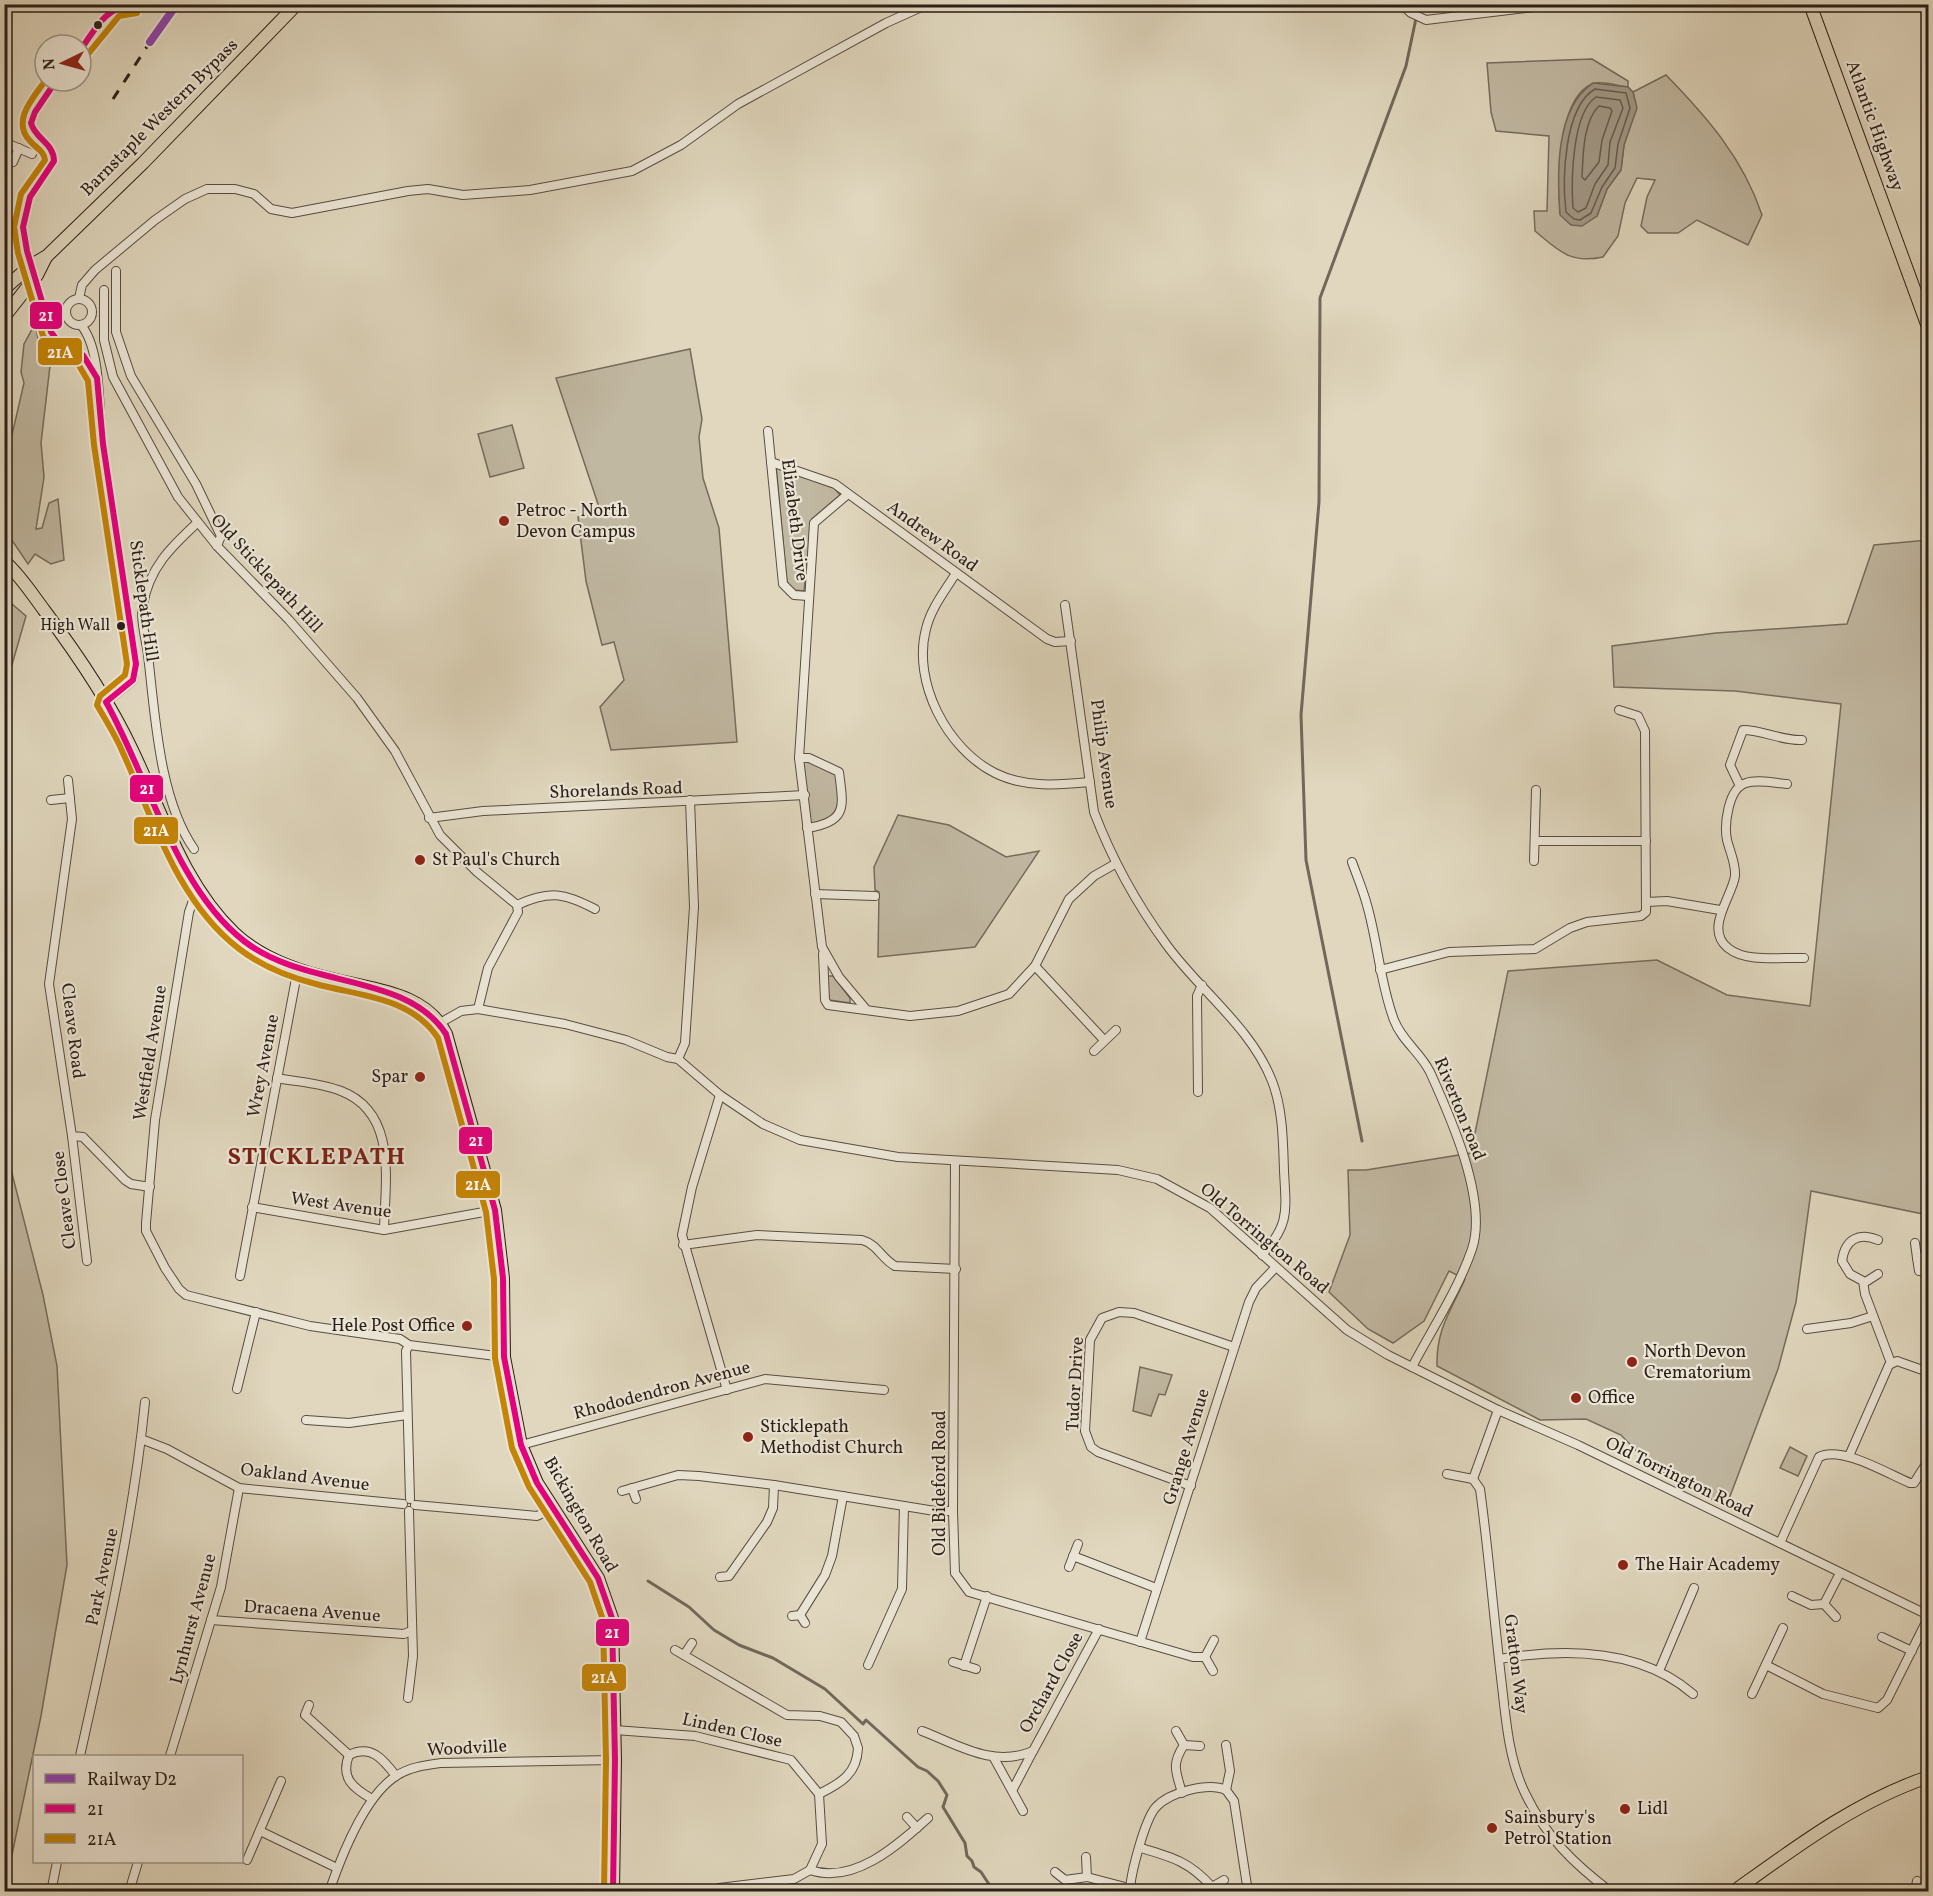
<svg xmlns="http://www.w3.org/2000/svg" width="1933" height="1896" font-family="Vollkorn,serif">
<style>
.green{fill:#c1b8a2;stroke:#766c5d;stroke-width:1.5}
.water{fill:#a29886;stroke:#72685a;stroke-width:1.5}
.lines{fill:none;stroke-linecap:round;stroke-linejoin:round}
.shore{stroke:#665c4f;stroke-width:1.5}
.stream{stroke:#72685a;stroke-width:3}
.minor-casing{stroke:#584d42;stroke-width:10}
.primary-casing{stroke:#2b1f18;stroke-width:14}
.trunk-casing{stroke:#2b1f18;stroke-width:14}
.minor{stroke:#ebe5d5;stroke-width:8}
.primary{stroke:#e0d7be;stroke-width:12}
.trunk{stroke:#e0d7be;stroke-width:12}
.rail{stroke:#2b1f18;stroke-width:3;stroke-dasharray:10 10;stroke-linecap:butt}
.bus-1-casing{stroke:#ebe5d5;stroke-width:10}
.bus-2-casing{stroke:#ebe5d5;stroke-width:10}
.bus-1{stroke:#e5007d;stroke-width:6}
.bus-2{stroke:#c48406;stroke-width:6}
.rail-1-casing{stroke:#ebe5d5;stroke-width:12}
.rail-1{stroke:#8e44ad;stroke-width:8}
.bus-dot{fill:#2b1f18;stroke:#ebe5d5;stroke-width:2}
.poi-dot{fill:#8f2418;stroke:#ebe5d5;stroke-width:2}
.labels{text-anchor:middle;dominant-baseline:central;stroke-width:4.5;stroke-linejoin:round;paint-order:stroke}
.bus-label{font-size:16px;fill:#2b1f18;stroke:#ebe5d5;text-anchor:end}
.street-label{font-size:18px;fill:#2b1f18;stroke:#ebe5d5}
.poi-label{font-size:18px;fill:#2b1f18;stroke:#ebe5d5;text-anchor:start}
.district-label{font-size:24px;font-weight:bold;letter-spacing:1.5px;fill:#7a1f14;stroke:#ebe5d5}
.line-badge{stroke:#ebe5d5;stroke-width:2}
.badge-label{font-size:16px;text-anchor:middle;font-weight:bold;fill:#fff}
</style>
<rect width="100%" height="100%" fill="#e0d7be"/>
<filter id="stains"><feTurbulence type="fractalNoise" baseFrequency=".00333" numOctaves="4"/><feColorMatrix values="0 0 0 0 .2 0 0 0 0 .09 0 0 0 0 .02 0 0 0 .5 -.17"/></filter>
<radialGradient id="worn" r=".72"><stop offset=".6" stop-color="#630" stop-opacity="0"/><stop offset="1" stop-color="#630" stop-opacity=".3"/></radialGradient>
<g class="green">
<path d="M1592 59 1628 81V87C1618 86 1600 80 1592 84 1559 98 1559 171 1559 200L1597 216 1607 189 1621 170 1624 145 1636 108 1633 92 1666 75C1707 117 1743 158 1762 215L1748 245 1697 220 1678 233H1648L1641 226 1647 197 1655 180 1637 178 1625 203 1618 236 1603 257C1570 264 1559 251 1535 231L1534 211H1547L1549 136 1496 131 1491 112 1487 63Z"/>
<polygon points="35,324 43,362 50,366 41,443 44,477 36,529 42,528 49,503 58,499 64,560 51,564 35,554 28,564 5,530 5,437 12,435 24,383 21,372 24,344"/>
<polygon points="690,349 702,419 699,437 703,478 719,528 737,742 611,750 600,707 624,680 614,642 602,645 586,581 578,517 600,510 556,378"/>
<polygon points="512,425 524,468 490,477 478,434"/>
<polygon points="776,466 834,488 840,495 812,519 804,591 794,590 787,584"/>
<path d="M1928 540V1215L1811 1191 1796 1302 1778 1369 1726 1507 1650 1465 1621 1435 1586 1419 1540 1420 1437 1366C1436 1329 1451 1311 1465 1279L1449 1271 1424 1321 1393 1343 1368 1329 1329 1292 1350 1235 1348 1170H1366L1471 1153 1508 971 1657 960 1727 995 1810 1006 1841 704 1735 691 1614 687 1612 646 1716 633 1847 624 1874 545Z"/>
<polygon points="5,598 26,616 5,689"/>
<path d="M809 761 836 773C839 803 844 817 810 825L803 762Z"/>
<polygon points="898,815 949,825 1006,857 1039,851 975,947 878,957 879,892 875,890 874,867"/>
<polygon points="827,976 833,976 850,998 850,1003 829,1000"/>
<polygon points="5,1146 43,1295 57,1366 67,1565 41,1716 5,1888"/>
<polygon points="1140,1367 1172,1375 1165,1395 1159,1394 1151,1416 1133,1411"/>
<polygon points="1790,1447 1807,1456 1798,1476 1780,1468"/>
</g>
<path class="water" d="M1593 83 1628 87 1633 92 1637 108 1624 145 1621 170 1607 189 1597 216 1582 226 1571 225 1560 215C1557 174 1555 108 1593 83Z"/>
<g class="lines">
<g class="shore">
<path d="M1595 89 1626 93 1630 108 1618 144 1615 168 1602 187 1591 213 1580 220 1574 219 1566 212C1562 179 1564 107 1595 89Z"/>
<path d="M1596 97 1620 100 1623 108 1610 142 1608 165 1595 184 1586 208 1578 212 1573 208C1571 181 1572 113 1596 97Z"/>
<path d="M1599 106 1610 108 1612 111 1602 140 1599 162 1585 180 1582 177C1583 156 1583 121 1599 106Z"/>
</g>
<g class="stream">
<polyline points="1362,1141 1306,860 1301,715 1319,502 1320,298 1406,66 1419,4"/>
<polyline points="648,1581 689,1607 714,1630 739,1645 773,1658 825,1689 863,1724 866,1720 918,1767 927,1771 938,1781 947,1795 943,1807 965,1843 967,1856 972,1861 974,1867 981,1872 994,1892"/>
</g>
<g class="minor-casing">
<g id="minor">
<polyline points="1401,4 1411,13 1426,20 1559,4"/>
<polyline points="4,142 32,154"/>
<polyline points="13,162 19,148"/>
<polyline points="116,271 116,332 131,376 196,484 221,536 217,546"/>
<polyline points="104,290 104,340 113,377 178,497 217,546 289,620 357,698 395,751 440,835 477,872 517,905 518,912 488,968 478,1009"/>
<polyline points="79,298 82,285 95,270 155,220 185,199 207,189 235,189 254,194 271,209 292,213 408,191 428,189 463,195 530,190 632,171 681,145 738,104 886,23 928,4"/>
<circle cx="79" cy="312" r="13"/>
<path d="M81 325C102 350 98 409 102 441 112 514 120 589 135 661L133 680 106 702"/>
<polyline points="768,431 783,584 794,595 808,596"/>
<polyline points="771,462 835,484 1047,639 1055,642 1071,641"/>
<polyline points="848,494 814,523 799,758 822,947 839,977 865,1008"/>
<path d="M956 573C945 591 931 608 926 629 912 682 947 749 995 773 1025 788 1059 785 1090 782"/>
<path d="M1065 605 1094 812C1112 859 1136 903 1166 944 1199 990 1251 1027 1272 1081 1283 1109 1283 1142 1284 1171 1286 1211 1290 1224 1262 1255"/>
<path d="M799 758H809L839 772C843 805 849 822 807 828"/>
<polyline points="68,780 72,819 49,984 72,1136 83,1137 125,1180 131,1184 150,1187"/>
<path d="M1787 784C1775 783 1757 779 1746 783 1728 788 1724 825 1727 840 1730 852 1736 864 1735 876 1732 897 1704 929 1728 948 1746 963 1782 957 1804 958"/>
<path d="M1740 786 1730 765 1743 730C1763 730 1782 741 1802 740"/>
<polyline points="51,800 70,798"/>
<polyline points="429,818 483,811 805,795"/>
<polyline points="1535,841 1646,841"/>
<path d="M194 849C159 799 155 714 148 655 146 639 140 620 143 605 149 568 171 547 197 523"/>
<polyline points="1534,861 1536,790"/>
<path d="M1352 862C1357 876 1363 890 1367 905 1378 943 1380 983 1394 1020 1402 1041 1420 1052 1430 1072 1451 1118 1488 1201 1472 1249 1458 1290 1432 1329 1412 1367"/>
<polyline points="201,891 194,898 189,912 155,1120 146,1223 146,1231 165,1268 179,1289 186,1295 310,1326 400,1339 409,1345 504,1357"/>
<polyline points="815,894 875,896"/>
<polyline points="1646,902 1667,901 1720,910"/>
<path d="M517 905C550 890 564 893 595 909"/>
<polyline points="823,954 825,1000 828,1005 910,1016 958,1011 1009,994 1035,966 1069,899 1094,876 1115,864"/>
<polyline points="1035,966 1104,1040"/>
<polyline points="1380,970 1449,952 1535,949 1570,928 1587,922 1641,916 1646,912 1645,731 1638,716 1619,710"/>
<polyline points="440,1023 461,1011 478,1009 565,1024 626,1040 667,1057 678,1059 720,1095 763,1124 800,1140 898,1157 1118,1170 1157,1179 1210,1208 1347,1330 1388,1355 1498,1410 1578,1445 1928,1615"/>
<polyline points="1094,1051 1116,1030"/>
<polyline points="678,1059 685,1043 694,907 690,800"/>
<path d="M277 1078C298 1082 321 1083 341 1091 398 1113 385 1181 384 1230"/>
<polyline points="1198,1092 1197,996 1202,985"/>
<polyline points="720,1095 692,1187 682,1235 727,1390"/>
<polyline points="72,1136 87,1261"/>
<polyline points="955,1161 953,1511 955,1573 969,1592 1193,1657 1205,1657"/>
<polyline points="252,1207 384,1230 495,1210"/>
<path d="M1878 1240C1859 1232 1845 1239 1842 1261L1850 1274 1863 1281 1865 1294 1891 1363"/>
<polyline points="1915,1243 1917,1258 1928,1256"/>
<path d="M683 1245 757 1235 862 1240C877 1244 882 1259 895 1266L956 1269"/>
<polyline points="1917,1258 1919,1271"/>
<polyline points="240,1276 298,968"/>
<polyline points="1864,1283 1878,1274"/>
<polyline points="1807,1329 1851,1323 1873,1316"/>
<polyline points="409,1345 406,1351 410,1499"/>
<polyline points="237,1389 256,1312"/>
<polyline points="306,1420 349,1423 407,1415"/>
<polyline points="141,1439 167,1449 239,1488 403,1504"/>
<polyline points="521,1445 765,1379 884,1390"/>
<polyline points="1849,1456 1889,1365 1897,1361 1928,1372"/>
<polyline points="1447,1474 1473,1479"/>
<path d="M1473 1479 1480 1489C1489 1555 1494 1620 1502 1686 1506 1721 1509 1760 1525 1793 1546 1837 1573 1863 1611 1892"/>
<polyline points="1473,1479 1498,1410"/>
<polyline points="1191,1486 1098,1452 1091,1447 1085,1431 1090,1340 1102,1318 1119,1312 1134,1313 1234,1347"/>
<polyline points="632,1488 636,1499"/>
<polyline points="622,1491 678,1475 699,1476 774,1485 935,1511 953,1511"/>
<polyline points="415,1505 537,1516 552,1509"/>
<path d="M1780 1543 1819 1457C1841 1445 1888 1474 1910 1483H1914L1928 1461"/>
<polyline points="1073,1556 1156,1588"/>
<polyline points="1069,1567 1078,1544"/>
<polyline points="720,1577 729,1576 767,1522 773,1508 774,1485"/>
<polyline points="1792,1596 1811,1605 1824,1604 1840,1573"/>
<polyline points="1824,1604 1836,1617"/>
<polyline points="800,1615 825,1575 832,1556 843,1496"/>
<polyline points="792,1616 800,1615 805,1623"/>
<polyline points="211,1620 404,1634 411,1631"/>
<polyline points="1882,1637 1912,1651"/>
<polyline points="1140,1642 1249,1302 1256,1288 1275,1268"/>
<path d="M675 1650 787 1715 820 1716 841 1722 854 1736 858 1748C857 1774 841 1783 819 1794"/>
<polyline points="684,1655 692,1643"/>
<polyline points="1205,1657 1214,1640"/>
<polyline points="1205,1657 1213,1671"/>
<path d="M1499 1659C1564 1648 1640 1648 1693 1694"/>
<polyline points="953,1662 976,1669"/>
<polyline points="868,1665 902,1589 904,1506"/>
<polyline points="1766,1665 1823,1694 1878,1708 1887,1700 1928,1618"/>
<polyline points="964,1666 987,1596"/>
<polyline points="1659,1671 1694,1588"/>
<polyline points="1752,1694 1783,1628"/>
<polyline points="408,1698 413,1656 409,1511"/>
<polyline points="309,1705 305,1715 349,1755"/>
<polyline points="615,1730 695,1736 791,1760 819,1794 822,1844 810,1870"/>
<path d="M922 1731C959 1745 993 1768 1033 1751L1099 1629"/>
<polyline points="1176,1731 1184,1745"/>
<polyline points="1226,1745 1230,1771 1226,1790 1234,1801 1248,1892"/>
<path d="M80 1756C106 1639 133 1522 145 1402"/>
<polyline points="170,1756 221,1587 239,1488"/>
<polyline points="994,1758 1023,1811"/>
<polyline points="1013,1789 1033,1751"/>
<path d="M1182 1793C1176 1771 1171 1765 1184 1745L1200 1746"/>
<path d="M372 1799C353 1788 340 1778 349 1755 371 1744 383 1759 396 1776"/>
<polyline points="907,1817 917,1828"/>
<polyline points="260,1831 337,1868"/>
<path d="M1141 1848C1172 1857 1190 1862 1212 1887L1209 1892"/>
<polyline points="1086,1857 1087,1877 1129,1888"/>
<polyline points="247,1860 281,1781"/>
<polyline points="1055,1872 1065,1880 1087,1877"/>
<polyline points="1212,1887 1224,1880"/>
<path d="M719 1888 794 1879 810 1870C854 1885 898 1845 928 1818"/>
<polyline points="51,1892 57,1862"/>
<polyline points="129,1892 138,1862"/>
<path d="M329 1892C341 1857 365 1796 396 1776 410 1767 426 1765 441 1763L615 1760"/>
<path d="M1130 1892C1130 1875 1145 1819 1156 1807 1170 1792 1208 1782 1226 1790"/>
<polyline points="1915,1892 1917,1881"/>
</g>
</g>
<g class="primary-casing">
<g id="primary">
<polyline points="4,289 30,266 47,256 143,163 297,4"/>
<polyline points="4,317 37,275 46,257"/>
<path d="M4 561C20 575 32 594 44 610 77 654 108 699 131 748 162 812 182 883 234 933 261 959 300 972 336 980 375 990 426 993 446 1034L495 1210 503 1278 504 1357 521 1445 537 1483 598 1578 612 1618 615 1760 613 1892"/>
<path d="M1733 1892C1796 1847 1855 1802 1928 1777"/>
</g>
</g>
<g class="trunk-casing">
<polyline id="trunk" points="1810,4 1928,327"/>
</g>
<use href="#minor" class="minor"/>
<use href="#primary" class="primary"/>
<use href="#trunk" class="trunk"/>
<polyline class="rail" points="113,99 150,42"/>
<g class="bus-1-casing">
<g id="bus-1">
<path d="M81 49C97 27 104 9 132 4"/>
<path d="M56 81 35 112 31 123C35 139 54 143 54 161L30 197 23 227 27 251 51 332 57 340 83 355 97 378 103 444 136 664 133 680 106 702C147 775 177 890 244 941 305 989 406 972 446 1034L495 1210 503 1278 504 1357 521 1445 537 1483 598 1578 612 1618 615 1760 613 1892"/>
</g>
</g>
<g class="bus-2-casing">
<g id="bus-2">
<polyline points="88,54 119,16 137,13"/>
<path d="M45 81C33 98 11 121 30 141 36 148 44 151 45 160L21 194 14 227 18 253 43 336 52 347 77 362 88 381 94 445 127 664 125 675 100 696 97 705C106 721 116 736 123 753 153 819 178 902 238 948 261 966 288 977 316 984 359 996 411 997 438 1038L486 1212 494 1279 495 1358 512 1448 529 1487 590 1582 603 1620 606 1760 604 1892"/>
</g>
</g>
<use href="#bus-1" class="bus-1"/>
<use href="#bus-2" class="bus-2"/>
<g class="rail-1-casing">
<polyline id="rail-1" points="150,42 177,4"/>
</g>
<use href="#rail-1" class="rail-1"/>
</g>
<g class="bus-dot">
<circle cx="98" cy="25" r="5"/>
<circle cx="121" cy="626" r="5"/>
</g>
<g class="poi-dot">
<circle cx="504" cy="521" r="6"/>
<circle cx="420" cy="860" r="6"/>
<circle cx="420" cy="1077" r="6"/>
<circle cx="467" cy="1326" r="6"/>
<circle cx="1632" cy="1362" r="6"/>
<circle cx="1576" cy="1398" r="6"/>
<circle cx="748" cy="1437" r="6"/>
<circle cx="1623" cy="1565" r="6"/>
<circle cx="1625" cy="1809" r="6"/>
<circle cx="1492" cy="1828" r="6"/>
</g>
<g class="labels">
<g class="bus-label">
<text x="110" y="626">High Wall</text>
</g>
<g class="street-label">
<text transform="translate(160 118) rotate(-45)">Barnstaple Western Bypass</text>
<text transform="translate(1874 126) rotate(70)">Atlantic Highway</text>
<text transform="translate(794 520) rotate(83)">Elizabeth Drive</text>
<text transform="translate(932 537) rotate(36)">Andrew Road</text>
<text transform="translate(266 574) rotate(47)">Old Sticklepath Hill</text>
<text transform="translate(143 601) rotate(82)">Sticklepath Hill</text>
<text transform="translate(1103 754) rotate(82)">Philip Avenue</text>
<text transform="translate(616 791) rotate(-2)">Shorelands Road</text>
<text transform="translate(72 1031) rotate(83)">Cleave Road</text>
<text transform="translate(151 1053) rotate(-81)">Westfield Avenue</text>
<text transform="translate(264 1066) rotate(-79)">Wrey Avenue</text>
<text transform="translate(1459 1109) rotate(68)">Riverton road</text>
<text transform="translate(65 1200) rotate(-97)">Cleave Close</text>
<text transform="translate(341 1206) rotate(8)">West Avenue</text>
<text transform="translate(1264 1239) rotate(40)">Old Torrington Road</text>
<text transform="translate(1076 1384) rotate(-87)">Tudor Drive</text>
<text transform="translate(662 1391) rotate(-15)">Rhododendron Avenue</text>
<text transform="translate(1187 1447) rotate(-73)">Grange Avenue</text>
<text transform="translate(305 1478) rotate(7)">Oakland Avenue</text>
<text transform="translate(1679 1478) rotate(26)">Old Torrington Road</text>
<text transform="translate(940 1483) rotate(-90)">Old Bideford Road</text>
<text transform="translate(580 1515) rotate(60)">Bickington Road</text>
<text transform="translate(103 1577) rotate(-78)">Park Avenue</text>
<text transform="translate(312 1612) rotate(4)">Dracaena Avenue</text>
<text transform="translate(194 1619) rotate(-75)">Lynhurst Avenue</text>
<text transform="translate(1515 1664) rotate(83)">Gratton Way</text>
<text transform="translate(1052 1683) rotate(-61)">Orchard Close</text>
<text transform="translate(732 1731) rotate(13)">Linden Close</text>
<text transform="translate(467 1749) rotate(-3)">Woodville</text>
</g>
<g class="poi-label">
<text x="516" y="511">Petroc - North<tspan x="516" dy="21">Devon Campus</tspan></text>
<text x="432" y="860">St Paul's Church</text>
<text x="408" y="1077" text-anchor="end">Spar</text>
<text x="455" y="1326" text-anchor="end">Hele Post Office</text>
<text x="1644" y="1352">North Devon<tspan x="1644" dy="21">Crematorium</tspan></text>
<text x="1588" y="1398">Office</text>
<text x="760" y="1427">Sticklepath<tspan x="760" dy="21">Methodist Church</tspan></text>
<text x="1635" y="1565">The Hair Academy</text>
<text x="1637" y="1809">Lidl</text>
<text x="1504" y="1818">Sainsbury's<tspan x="1504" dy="21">Petrol Station</tspan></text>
</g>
<g class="district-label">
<text x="317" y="1158">STICKLEPATH</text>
</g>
</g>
<g class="line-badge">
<rect x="29" y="301" width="34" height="29" rx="6" fill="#e5007d"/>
<rect x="37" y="337" width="46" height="29" rx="6" fill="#c48406"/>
<rect x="129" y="774" width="35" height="29" rx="6" fill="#e5007d"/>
<rect x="133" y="816" width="46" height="29" rx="6" fill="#c48406"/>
<rect x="458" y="1126" width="35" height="29" rx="6" fill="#e5007d"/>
<rect x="455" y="1170" width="46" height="29" rx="6" fill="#c48406"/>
<rect x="595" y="1618" width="35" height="29" rx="6" fill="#e5007d"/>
<rect x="581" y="1663" width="46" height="29" rx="6" fill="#c48406"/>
</g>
<g class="badge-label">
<text x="46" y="321">21</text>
<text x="60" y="358">21A</text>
<text x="147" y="794">21</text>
<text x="156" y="836">21A</text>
<text x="476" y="1146">21</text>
<text x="478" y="1190">21A</text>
<text x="612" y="1638">21</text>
<text x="604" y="1683">21A</text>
</g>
<rect width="1933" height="1896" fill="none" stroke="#e0d7be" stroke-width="24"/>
<rect x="6" y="6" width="1921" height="1884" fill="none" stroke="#2b1f18" stroke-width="3"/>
<rect x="12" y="12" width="1909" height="1872" fill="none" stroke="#2b1f18" stroke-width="1.5"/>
<rect x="33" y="1755" width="210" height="108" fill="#ebe5d5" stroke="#9e9689" stroke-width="1.5"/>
<rect x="45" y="1774" width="30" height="9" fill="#8e44ad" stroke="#9e9689" stroke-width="1.5"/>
<text x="87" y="1785" font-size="18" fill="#2b1f18">Railway D2</text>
<rect x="45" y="1804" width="30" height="9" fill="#e5007d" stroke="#9e9689" stroke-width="1.5"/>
<text x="87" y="1815" font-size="18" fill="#2b1f18">21</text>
<rect x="45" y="1834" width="30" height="9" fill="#c48406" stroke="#9e9689" stroke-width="1.5"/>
<text x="87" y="1845" font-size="18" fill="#2b1f18">21A</text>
<g transform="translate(63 63) rotate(265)"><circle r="28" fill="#ebe5d5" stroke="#9e9689" stroke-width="1.5"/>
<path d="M0-4.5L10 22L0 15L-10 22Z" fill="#8f2418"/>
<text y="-9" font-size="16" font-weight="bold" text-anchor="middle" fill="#2b1f18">N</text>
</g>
<rect width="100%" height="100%" filter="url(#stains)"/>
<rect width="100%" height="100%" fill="url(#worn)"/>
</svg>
